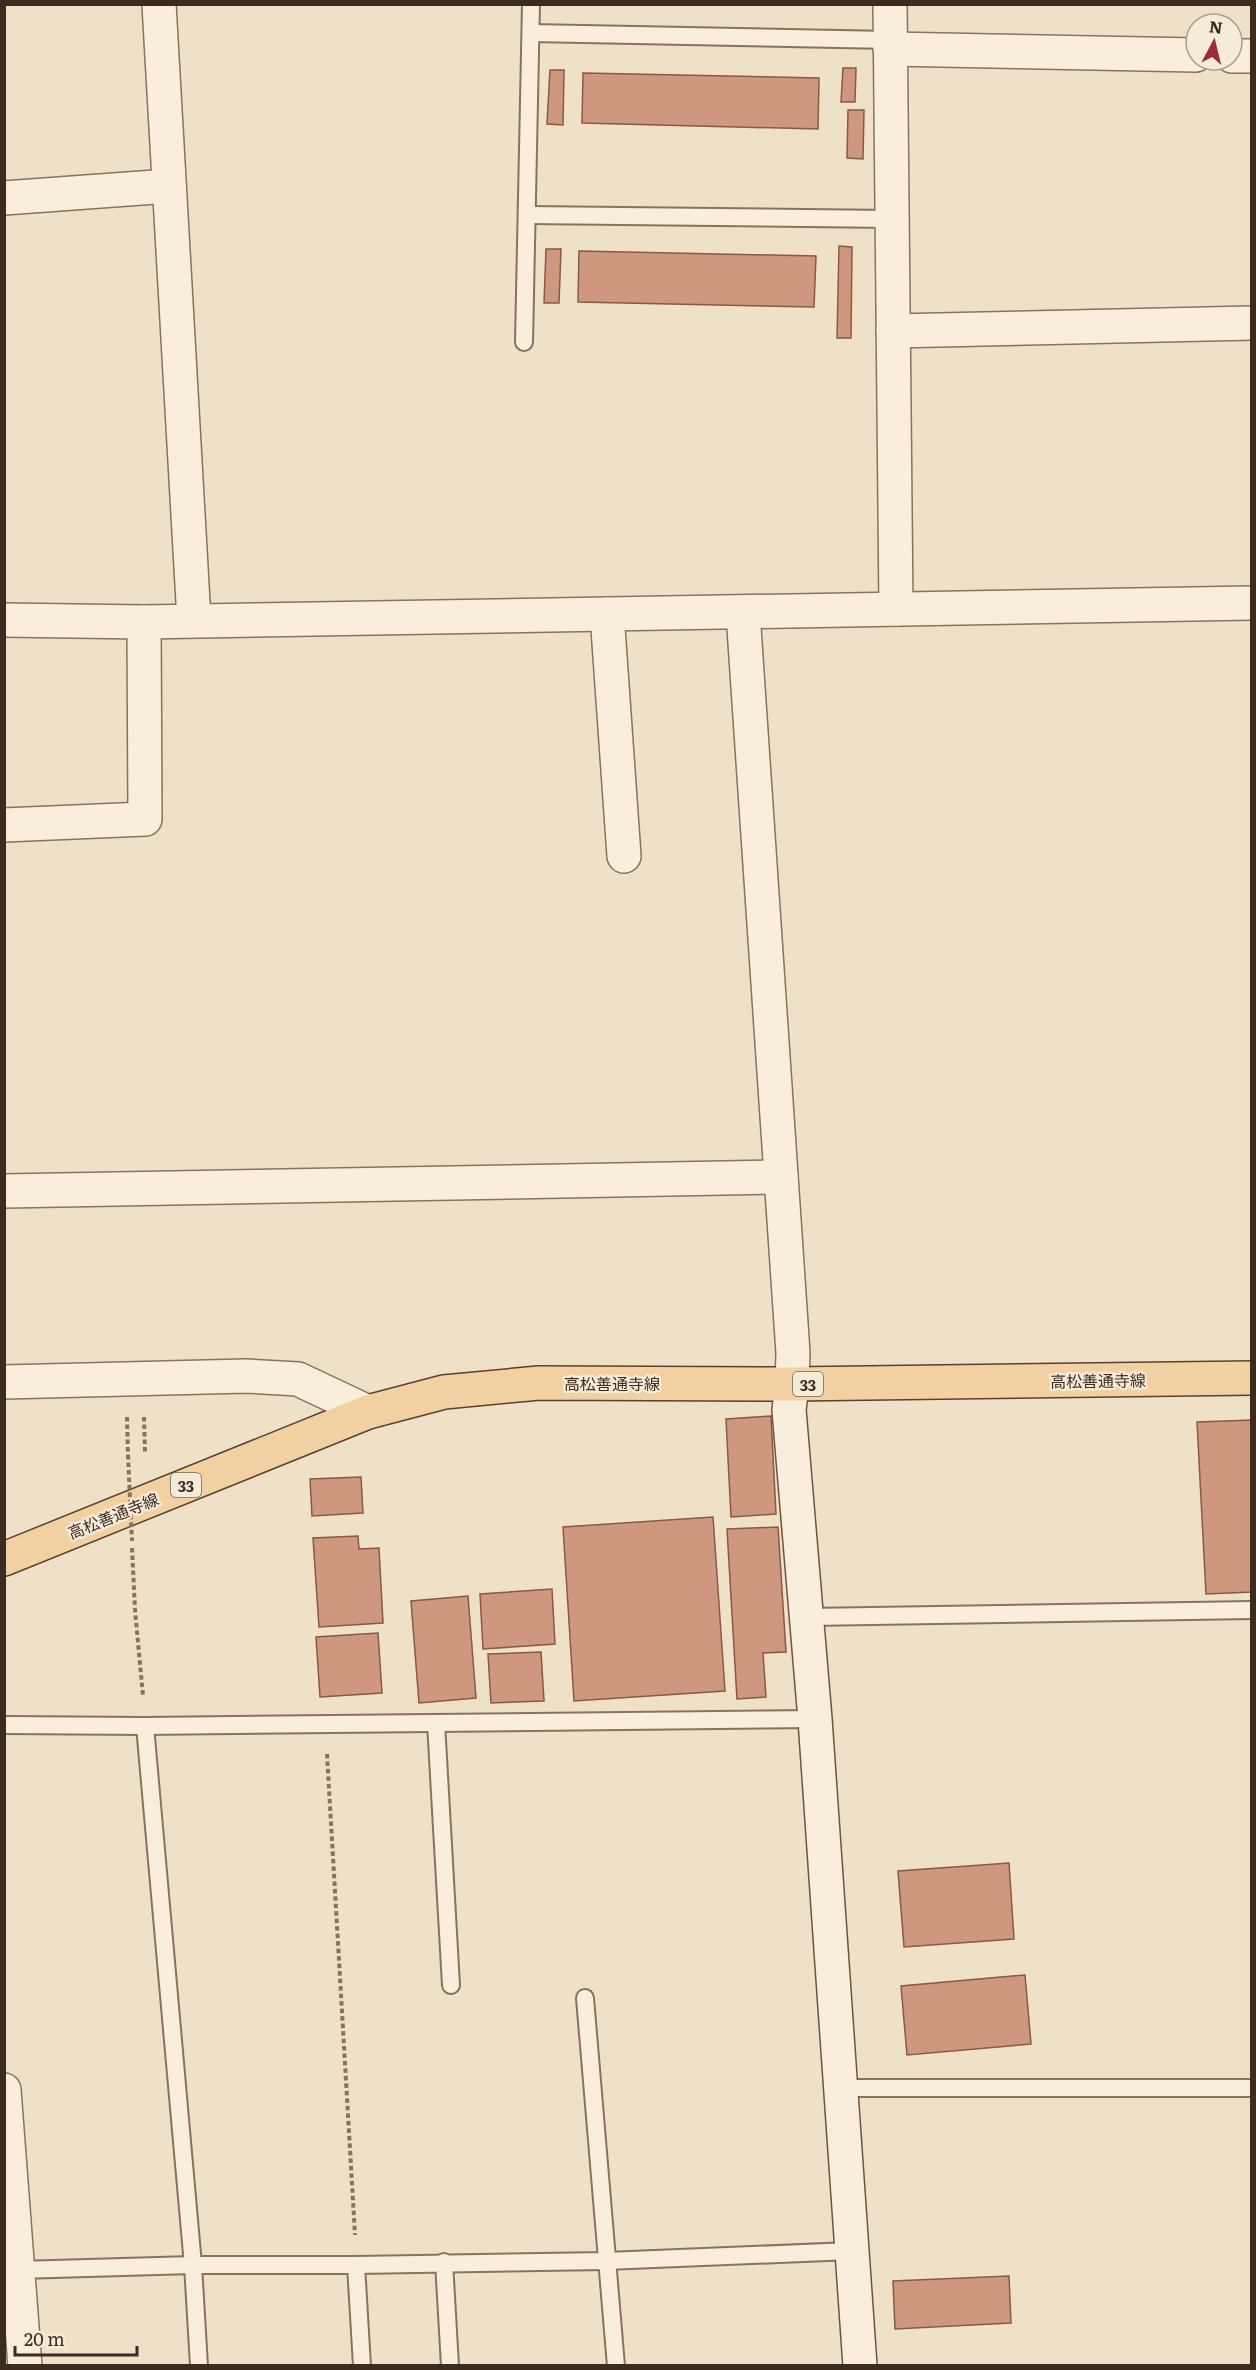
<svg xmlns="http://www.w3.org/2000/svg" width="1256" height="2370" font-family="Literata,'Noto Sans JP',serif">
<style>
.building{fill:#cd987e;stroke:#8b5842;stroke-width:1.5}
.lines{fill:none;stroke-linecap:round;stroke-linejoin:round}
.lane-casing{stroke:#8c715d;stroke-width:20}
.street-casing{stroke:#8c715d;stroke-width:36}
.secondary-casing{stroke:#6e5340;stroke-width:36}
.primary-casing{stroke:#5a4031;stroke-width:36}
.path{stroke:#8c715d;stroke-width:4;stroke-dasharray:4.5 3;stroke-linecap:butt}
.lane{stroke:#f9eedc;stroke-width:16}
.street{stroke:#f9eedc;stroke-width:33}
.secondary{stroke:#f9eedc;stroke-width:33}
.primary{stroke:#f1d1a1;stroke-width:33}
.path-bridge{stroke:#8c715d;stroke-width:4;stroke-dasharray:4.5 3;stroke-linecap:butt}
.labels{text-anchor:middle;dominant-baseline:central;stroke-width:4.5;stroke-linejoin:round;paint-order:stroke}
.shield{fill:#f6ebd8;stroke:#746557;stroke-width:1.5}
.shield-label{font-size:15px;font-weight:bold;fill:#3c2b20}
.street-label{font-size:16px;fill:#3c2b20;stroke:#f6ebd8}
</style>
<rect width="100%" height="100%" fill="#efe0c8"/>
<g class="building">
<polygon points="843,68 856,68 855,102 841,102"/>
<polygon points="550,70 564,70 563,125 547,124"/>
<polygon points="583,73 819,78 818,129 582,123"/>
<polygon points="848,110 864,110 863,159 847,158"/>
<polygon points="839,246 852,247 851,338 837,338"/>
<polygon points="546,249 561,249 559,303 544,303"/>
<polygon points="579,251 816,256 814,307 578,302"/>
<polygon points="771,1416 776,1514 731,1517 726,1419"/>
<polygon points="1252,1420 1252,1592 1206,1594 1197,1422"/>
<polygon points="361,1477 363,1513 312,1516 310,1479"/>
<polygon points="713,1517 725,1691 574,1701 563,1527"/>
<polygon points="778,1527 786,1652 763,1653 766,1697 737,1699 727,1529"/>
<polygon points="358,1536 359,1549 379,1548 383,1623 319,1627 313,1538"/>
<polygon points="552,1589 555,1644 483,1649 480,1594"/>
<polygon points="468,1596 476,1698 419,1703 411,1601"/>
<polygon points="378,1633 382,1693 320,1697 316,1637"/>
<polygon points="541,1652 544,1701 491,1703 488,1654"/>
<polygon points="1009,1863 1014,1939 904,1947 898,1871"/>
<polygon points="1025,1975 1031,2044 907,2055 901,1986"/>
<polygon points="1009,2276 1011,2323 895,2329 893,2281"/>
</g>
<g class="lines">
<g class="lane-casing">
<g id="lane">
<polyline points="531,33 890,40"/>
<polyline points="527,215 892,219"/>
<polyline points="524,342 531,4"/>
<polyline points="807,1617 1252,1610"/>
<polyline points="436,1723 451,1985"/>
<polyline points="4,1725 145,1726 815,1719"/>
<polyline points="145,1726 193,2265 199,2366"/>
<polyline points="585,1998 616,2366"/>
<polyline points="840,2088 1252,2088"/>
<polyline points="444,2262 450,2366"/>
<polyline points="356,2265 362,2366"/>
<polyline points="18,2270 193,2265 356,2265 606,2261 851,2251"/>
</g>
</g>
<g class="street-casing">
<g id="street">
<polyline points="159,4 194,620"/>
<polyline points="890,4 896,609"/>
<polyline points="890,49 1196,55"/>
<polyline points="1232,56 1252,56"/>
<polyline points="4,198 169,186"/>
<polyline points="893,331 1252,323"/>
<polyline points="743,613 793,1353 792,1384"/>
<polyline points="607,614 624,856"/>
<polyline points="4,620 144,622 1252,603"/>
<polyline points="4,825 145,819 144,622"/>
<polyline points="4,1191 781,1177"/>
<polyline points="4,1382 246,1376 298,1379 368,1412"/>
<polyline points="4,2090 25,2366"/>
</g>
</g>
<g class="secondary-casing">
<polyline id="secondary" points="792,1384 789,1410 815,1719 860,2366"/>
</g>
<g class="primary-casing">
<polyline id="primary" points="4,1559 368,1412 444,1392 539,1383 792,1384 1252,1378"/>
</g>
<g class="path">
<polyline points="127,1417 128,1455"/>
<polyline points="144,1417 145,1452"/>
<polyline points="132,1548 135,1610 143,1696"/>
<polyline points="327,1754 355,2235"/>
</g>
<use href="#lane" class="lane"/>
<use href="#street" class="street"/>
<use href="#secondary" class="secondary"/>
<use href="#primary" class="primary"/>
<polyline class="path-bridge" points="128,1455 132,1541"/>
</g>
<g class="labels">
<g class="shield">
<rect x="793" y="1372" width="30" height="24" rx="4.5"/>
<rect x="171" y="1473" width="30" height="24" rx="4.5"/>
</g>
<g class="shield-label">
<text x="808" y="1384">33</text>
<text x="186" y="1485">33</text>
</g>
<g class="street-label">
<text transform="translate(1098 1380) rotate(-1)">高松善通寺線</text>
<text x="612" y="1383">高松善通寺線</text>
<text transform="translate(113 1515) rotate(-22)">高松善通寺線</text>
</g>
</g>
<rect width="1256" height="2370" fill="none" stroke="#3c2b20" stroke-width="12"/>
<g transform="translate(1214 42) rotate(7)"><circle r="28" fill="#f6ebd8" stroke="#ac9e8e" stroke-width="1.5"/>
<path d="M0-4.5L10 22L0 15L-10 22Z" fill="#9b2c37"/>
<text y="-9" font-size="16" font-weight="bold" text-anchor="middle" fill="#3c2b20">N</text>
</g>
<path d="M15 2346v9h122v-9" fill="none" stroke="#3c2b20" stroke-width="3"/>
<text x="24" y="2346" font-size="18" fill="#3c2b20" stroke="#f6ebd8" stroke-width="4.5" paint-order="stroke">20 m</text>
</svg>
